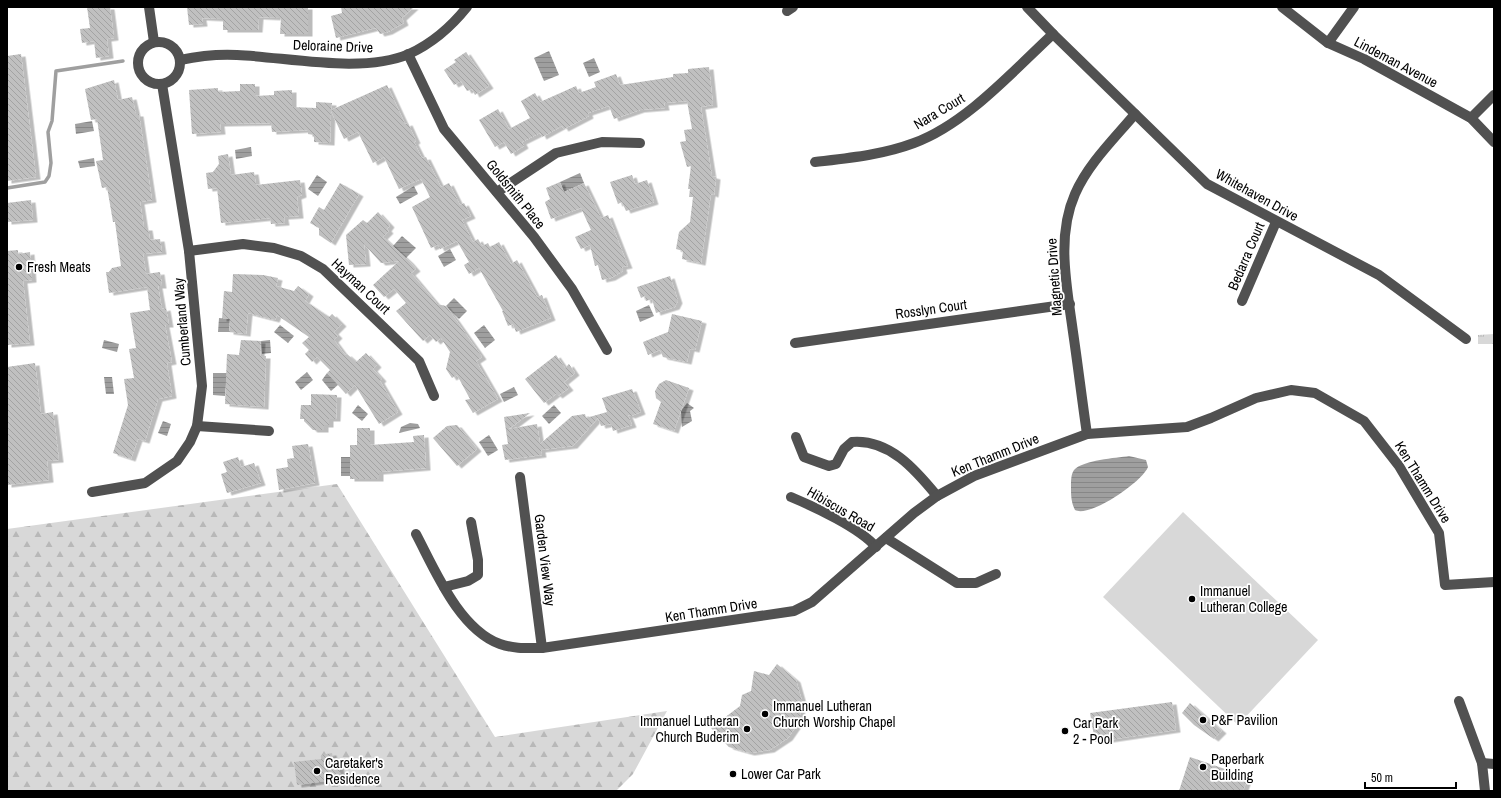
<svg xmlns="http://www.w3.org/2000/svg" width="1501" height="798" font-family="'Archivo Narrow',sans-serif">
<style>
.grass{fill:url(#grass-tufts)}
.forest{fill:url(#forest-firs)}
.pitch{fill:#d8d8d8}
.water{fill:url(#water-rules)}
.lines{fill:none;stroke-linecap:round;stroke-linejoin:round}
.stream{stroke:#9f9f9f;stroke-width:3.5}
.building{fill:url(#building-back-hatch);filter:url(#shadow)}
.minor{stroke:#515151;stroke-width:10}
.poi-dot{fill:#000;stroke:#fff;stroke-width:1.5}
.labels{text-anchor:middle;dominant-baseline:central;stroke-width:3.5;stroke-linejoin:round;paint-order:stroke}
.street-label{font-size:14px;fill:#000;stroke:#fff}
.poi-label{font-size:14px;fill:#000;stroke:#fff;text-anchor:start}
</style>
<defs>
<pattern id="grass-tufts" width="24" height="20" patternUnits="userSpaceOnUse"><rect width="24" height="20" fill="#d8d8d8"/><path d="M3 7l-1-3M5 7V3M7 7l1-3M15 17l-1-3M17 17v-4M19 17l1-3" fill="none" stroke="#b8b8b8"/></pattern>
<pattern id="forest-firs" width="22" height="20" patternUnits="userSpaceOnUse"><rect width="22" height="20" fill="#d8d8d8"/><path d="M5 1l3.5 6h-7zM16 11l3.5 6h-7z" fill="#b8b8b8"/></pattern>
<pattern id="water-rules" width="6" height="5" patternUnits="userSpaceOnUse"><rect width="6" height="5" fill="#9f9f9f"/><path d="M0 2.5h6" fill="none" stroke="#878787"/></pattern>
<pattern id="building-back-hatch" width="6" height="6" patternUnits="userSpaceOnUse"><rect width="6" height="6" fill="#c0c0c0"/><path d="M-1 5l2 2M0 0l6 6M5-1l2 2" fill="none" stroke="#a3a3a3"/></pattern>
<filter id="shadow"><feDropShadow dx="4.5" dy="2.5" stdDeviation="0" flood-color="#0004"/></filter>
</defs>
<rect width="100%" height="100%" fill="#fff"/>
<polygon class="grass" points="1494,334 1494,344 1478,344 1478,335"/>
<polygon class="forest" points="337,484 495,737 667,711 633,774 616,791 7,791 7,529"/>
<polygon class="pitch" points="1183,512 1318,640 1238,725 1103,597"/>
<g class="water">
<polygon points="549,51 559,75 544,81 534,58"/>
<polygon points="594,58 600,72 589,77 583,63"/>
<polygon points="92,121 94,131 76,134 75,124"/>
<polygon points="251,147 252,156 236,159 235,150"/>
<polygon points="94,158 95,166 80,168 78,161"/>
<polygon points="580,173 584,183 564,192 560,182"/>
<polygon points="317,175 327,182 318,196 308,189"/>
<polygon points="414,186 418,194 400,204 396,197"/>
<polygon points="402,236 416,248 406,258 393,246"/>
<polygon points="450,249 456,260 444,267 438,256"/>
<polygon points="454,298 467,311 459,319 446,306"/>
<polygon points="649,305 654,316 640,322 636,311"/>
<polygon points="219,318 230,319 229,332 218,332"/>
<polygon points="280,325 294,336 288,343 274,332"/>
<polygon points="484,325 495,340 485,348 474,333"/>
<polygon points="104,340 119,344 117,352 102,348"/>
<polygon points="270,340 271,353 262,354 261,341"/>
<polygon points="307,372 313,380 301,390 295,382"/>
<polygon points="213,373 227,373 225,396 213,395"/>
<polygon points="327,373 339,384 331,391 322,380"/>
<polygon points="104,377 112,377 114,394 106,394"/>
<polygon points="514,387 518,395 504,402 500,394"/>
<polygon points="687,403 694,408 690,411 692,421 682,427 681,411"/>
<polygon points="358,405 368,414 362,421 352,413"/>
<polygon points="554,405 561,413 549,424 542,416"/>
<polygon points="163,421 171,424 167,436 158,433"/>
<polygon points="410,423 418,424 420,428 399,433 401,427"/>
<polygon points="489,435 498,450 488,456 479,442"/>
<path d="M1129 456 1146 460 1148 467C1142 482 1090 518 1075 510 1071 502 1071 495 1071 486 1071 481 1071 474 1074 470 1083 460 1116 458 1129 456Z"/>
<rect x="341" y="457" width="9" height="19"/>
</g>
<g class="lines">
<polyline class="stream" points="7,188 45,182 49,176 51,163 48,132 52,121 56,71 123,61"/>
</g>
<g class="building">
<polygon points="87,7 110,7 114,38 107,39 109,56 96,58 94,41 82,43 80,29 90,28"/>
<polygon points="187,7 308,7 308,34 280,34 281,18 259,17 258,30 223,30 223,19 202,18 203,24 189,25"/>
<polygon points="341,7 414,7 402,18 404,23 388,32 380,34 376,28 336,38 331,16 342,13"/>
<polygon points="466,52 489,86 475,95 472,89 467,91 461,81 454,85 444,70 456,62 454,60"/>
<polygon points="21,54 36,177 7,181 7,56"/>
<polygon points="709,67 713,105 701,107 712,176 716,177 714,195 711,194 701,263 682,259 683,251 676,249 679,232 690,222 693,197 689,197 690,189 688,189 691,166 687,167 680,142 686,141 684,130 692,129 687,101 664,103 665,108 640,110 614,119 609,106 588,113 589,116 564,129 562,126 542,137 540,133 522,142 524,146 511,154 504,142 495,147 479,120 498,109 509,129 530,118 521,101 535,93 540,102 576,86 579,93 596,87 594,82 616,74 620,85 673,77 673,74 688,73 688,69"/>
<polygon points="114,80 118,100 132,97 136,114 139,114 152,200 140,202 144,228 148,228 150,240 160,239 162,252 143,254 146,274 160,272 162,286 158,286 162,309 166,308 169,325 165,325 172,362 167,363 172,396 158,399 145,441 138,439 131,459 113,453 128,405 124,379 134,378 129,349 136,348 130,313 150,310 147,287 109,293 106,272 109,272 112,268 121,266 115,222 113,222 107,187 102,188 96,161 103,160 97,119 91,120 85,89"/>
<polygon points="240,84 255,84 255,96 274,95 274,91 292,90 292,107 316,108 316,102 332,103 331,110 387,85 405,124 408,123 416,141 414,142 422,158 426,157 441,187 449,183 460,205 464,203 471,216 462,220 473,242 478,239 482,246 488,243 490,247 499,242 511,264 517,260 537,297 542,295 551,318 516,332 513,324 508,326 502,311 503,311 479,268 469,274 464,265 469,262 457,241 440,249 438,245 431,248 412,207 430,197 421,179 399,189 384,157 373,163 358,132 344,139 331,111 330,143 314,142 314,135 308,134 308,130 272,132 271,123 220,124 221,132 192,134 189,90 218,88 218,92 240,91"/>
<polygon points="228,154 231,175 254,172 256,185 300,180 302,195 297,197 299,216 284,217 285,223 271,224 270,218 221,223 217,188 208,189 206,173 213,172 219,164 218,156"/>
<polygon points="632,175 635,184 647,180 654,202 626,211 622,202 618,204 610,182"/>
<polygon points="560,182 564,192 584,183 601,218 608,215 628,266 622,267 623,271 611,278 602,280 598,265 595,266 590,245 581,249 575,237 591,230 581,208 551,219 545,202 550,199 546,188"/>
<polygon points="340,183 359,194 331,243 319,235 319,228 310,223 319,207 324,210"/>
<polygon points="31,200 33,220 7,222 7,203"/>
<polygon points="378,212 390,225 387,229 389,231 383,237 409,261 416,269 411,273 437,304 446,306 482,357 476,361 498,399 473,413 465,400 470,399 457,375 452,378 446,369 450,352 441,338 436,342 430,335 423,341 396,311 406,303 394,289 384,297 373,285 399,261 381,263 364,244 366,264 349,265 346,235 363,220 367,223"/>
<polygon points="18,250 18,254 30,252 32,280 23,281 30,343 7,345 7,251"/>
<polygon points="233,274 263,275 278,278 276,286 294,291 298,286 309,294 305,301 329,317 332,314 342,324 334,332 338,336 334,340 345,355 347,354 356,362 366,353 377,365 373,369 382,379 380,381 398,412 379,424 355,385 346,394 327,373 330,370 317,357 312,362 305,354 309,350 302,343 309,337 277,315 275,320 248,313 246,334 229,332 230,319 222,319 224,291 232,292"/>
<polygon points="670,276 678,301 675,307 656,313 652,299 646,301 645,296 641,298 637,287"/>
<polygon points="672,314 702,321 695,350 690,349 687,362 663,357 660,350 648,355 643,342 668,332"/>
<polygon points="241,340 261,341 260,356 266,356 264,407 225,404 227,354 239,355"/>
<polygon points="556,355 565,368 569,364 575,373 564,382 569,388 558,396 556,394 544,403 525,379"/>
<polygon points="35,363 41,414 53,412 59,460 47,461 49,480 7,485 7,367"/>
<polygon points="666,380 689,388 674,431 653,424 661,402 656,398 655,391 659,384"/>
<polygon points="632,389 641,412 631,416 628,415 632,425 613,431 611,424 601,426 598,418 573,446 541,450 542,455 505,460 502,445 508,444 504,417 530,413 509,429 537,424 540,444 572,416 585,414 586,418 607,412 602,398"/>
<polygon points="311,394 337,395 336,419 329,419 329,425 324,425 324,430 313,430 304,421 304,419 300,419 301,405 311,405"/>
<polygon points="457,425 477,449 457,466 433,438 447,426"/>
<polygon points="357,428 370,428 370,445 414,442 413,436 424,435 426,468 379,472 379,479 350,479 350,445 357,445"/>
<polygon points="308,444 315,483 279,490 276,469 288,467 287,459 294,458 292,446"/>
<polygon points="238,457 241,467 254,463 261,483 227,493 221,474 227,472 223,462"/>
<polygon points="777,664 796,680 802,701 799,722 788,738 770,750 750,753 729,747 711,728 740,706 742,695 751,691 754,671 769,675"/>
<polygon points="1172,702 1176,730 1095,742 1090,713"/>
<polygon points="1190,703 1222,731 1214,739 1194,725 1182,713"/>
<polygon points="332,753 333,758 338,758 341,779 297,785 294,762 321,759 321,755"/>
<polygon points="1190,757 1248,777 1243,791 1179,791"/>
</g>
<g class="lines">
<g class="minor">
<polyline points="149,7 154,42"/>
<polyline points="1027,7 1053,34 1207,184 1379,275 1466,339"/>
<polyline points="1282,7 1328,43 1364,59 1471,118 1494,142"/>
<polyline points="787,11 793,7"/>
<circle cx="159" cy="63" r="21"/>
<polyline points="1328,43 1354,7"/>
<polyline points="408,54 444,129 534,237 572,289 607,350"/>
<path d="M180 60C199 56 218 54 237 55 287 57 362 74 409 54 433 43 451 27 467 7"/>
<polyline points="1471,118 1494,95"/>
<path d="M815 162C849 158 882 155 914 143 966 124 1013 71 1053 34"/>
<polyline points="497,192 556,153 602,142 640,143"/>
<polyline points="189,251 243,244 274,248 301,256 323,269 419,361 434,396"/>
<polyline points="1242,301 1276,222"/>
<polyline points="795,343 1070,304"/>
<polyline points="197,426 269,431"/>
<path d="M1087 434C1082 400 1078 366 1073 332 1067 287 1056 237 1075 194 1088 164 1114 139 1135 114"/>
<path d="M796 437 804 457 829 466 836 464 844 449 852 442C889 439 915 469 937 496"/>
<polyline points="520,477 542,648"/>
<polyline points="92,492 145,483 177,461 190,442 197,426 202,386 189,251 162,84"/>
<path d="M791 497C815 507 860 528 876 547"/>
<path d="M416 534C435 570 459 629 500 644 514 649 528 648 542 648L794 611 812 602 914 513 937 496 974 476 1087 434 1187 427 1211 418 1256 398 1291 390 1315 393 1364 421 1399 466 1439 533 1445 585 1494 582"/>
<polyline points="886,538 957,583 976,583 996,574"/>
<polyline points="444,587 468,581 478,575 478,560 471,522"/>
<polyline points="1459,701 1482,763 1485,791"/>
<polyline points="1482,763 1494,764"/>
</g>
</g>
<g class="poi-dot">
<circle cx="19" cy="267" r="4"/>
<circle cx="1192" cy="599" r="4"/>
<circle cx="765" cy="714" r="4"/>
<circle cx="1203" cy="720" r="4"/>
<circle cx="747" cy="729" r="4"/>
<circle cx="1065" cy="731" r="4"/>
<circle cx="1203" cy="767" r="4"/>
<circle cx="317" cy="771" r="4"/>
<circle cx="733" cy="774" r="4"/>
</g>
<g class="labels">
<g class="street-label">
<text transform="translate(333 46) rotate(2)">Deloraine Drive</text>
<text transform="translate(1396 62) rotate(28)">Lindeman Avenue</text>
<text transform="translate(939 111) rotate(-31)">Nara Court</text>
<text transform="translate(516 194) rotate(51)">Goldsmith Place</text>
<text transform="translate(1257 195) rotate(29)">Whitehaven Drive</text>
<text transform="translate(1246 256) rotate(-67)">Bedarra Court</text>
<text transform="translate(1054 277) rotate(-94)">Magnetic Drive</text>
<text transform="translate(361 286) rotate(43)">Hayman Court</text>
<text transform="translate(931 309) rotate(-8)">Rosslyn Court</text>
<text transform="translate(182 322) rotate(-95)">Cumberland Way</text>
<text transform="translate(995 455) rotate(-22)">Ken Thamm Drive</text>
<text transform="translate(1423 482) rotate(58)">Ken Thamm Drive</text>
<text transform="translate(841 509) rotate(30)">Hibiscus Road</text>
<text transform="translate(545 560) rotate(83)">Garden View Way</text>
<text transform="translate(711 610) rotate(-9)">Ken Thamm Drive</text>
</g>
<g class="poi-label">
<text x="27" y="267">Fresh Meats</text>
<text x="1200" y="591">Immanuel<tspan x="1200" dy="16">Lutheran College</tspan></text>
<text x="773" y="706">Immanuel Lutheran<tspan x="773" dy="16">Church Worship Chapel</tspan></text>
<text x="1211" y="720">P&amp;F Pavilion</text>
<text x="739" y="721" text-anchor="end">Immanuel Lutheran<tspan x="739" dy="16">Church Buderim</tspan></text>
<text x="1073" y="723">Car Park<tspan x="1073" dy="16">2 - Pool</tspan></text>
<text x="1211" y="759">Paperbark<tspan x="1211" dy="16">Building</tspan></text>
<text x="325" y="763">Caretaker's<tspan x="325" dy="16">Residence</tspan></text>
<text x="741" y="774">Lower Car Park</text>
</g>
</g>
<rect width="1501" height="798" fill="none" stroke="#000000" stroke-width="16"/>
<path d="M1365 782v6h91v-6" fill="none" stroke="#000000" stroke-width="2"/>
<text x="1371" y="782" font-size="12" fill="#000000" stroke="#ffffff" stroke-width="3" paint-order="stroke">50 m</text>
</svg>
